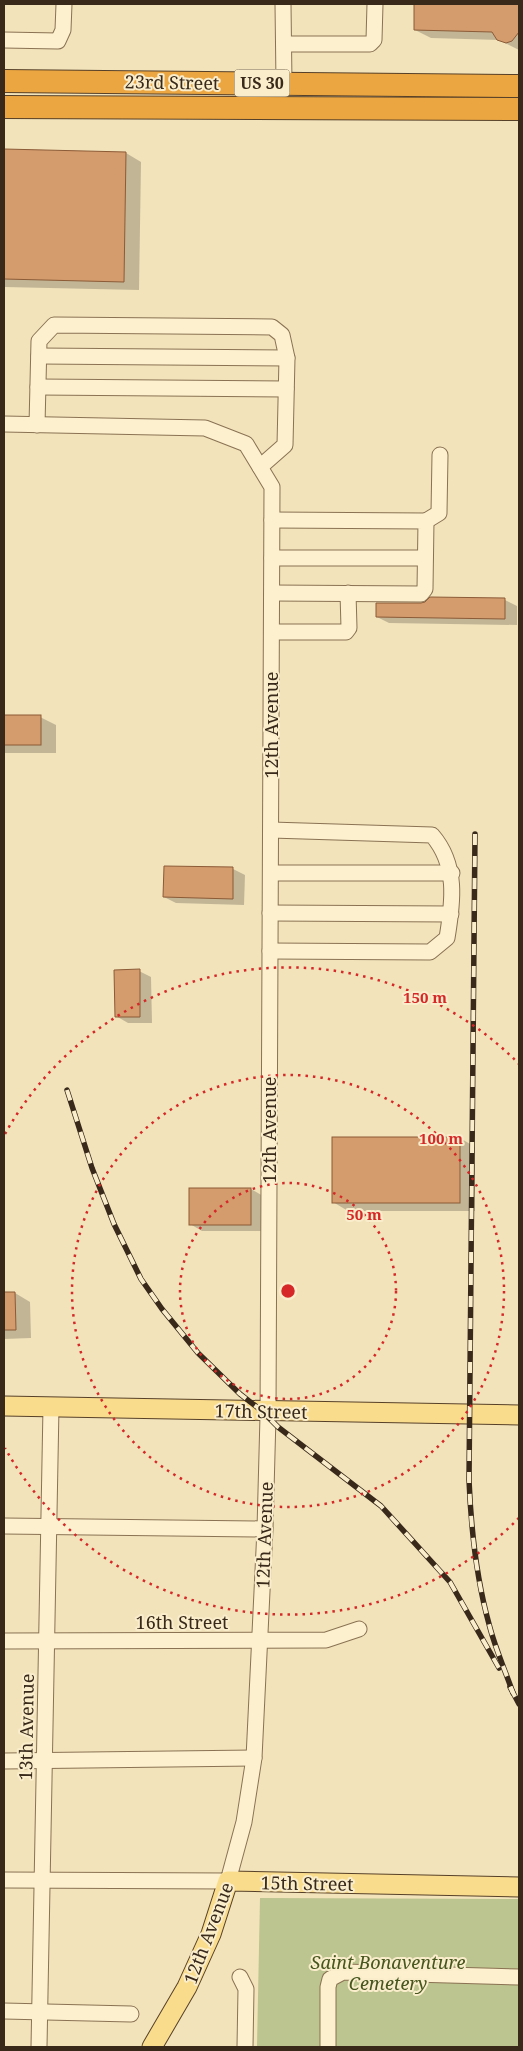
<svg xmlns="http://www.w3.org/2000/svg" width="523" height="2051" font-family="'Noto Serif',serif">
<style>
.cemetery{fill:#bcc48f}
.shadow{fill:#0003}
.building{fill:#d49b6d;stroke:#8c5b37}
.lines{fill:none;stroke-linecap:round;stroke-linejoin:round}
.minor-casing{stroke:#8a7253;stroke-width:17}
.major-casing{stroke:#574028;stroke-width:21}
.highway-casing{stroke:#574028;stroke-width:24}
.minor{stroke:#fcf0ce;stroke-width:15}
.major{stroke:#fadc8d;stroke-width:19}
.highway{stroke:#eba641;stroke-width:22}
.rail-casing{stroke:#38291a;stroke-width:5.5}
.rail{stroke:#f9edcb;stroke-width:4;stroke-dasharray:11;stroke-linecap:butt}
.ring{fill:none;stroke:#d62828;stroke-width:2.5;stroke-dasharray:2.5 5}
.labels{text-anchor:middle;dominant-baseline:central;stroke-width:4;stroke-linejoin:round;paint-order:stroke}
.shield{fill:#f9edcb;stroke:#72644f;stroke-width:1}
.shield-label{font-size:16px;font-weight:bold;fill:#38291a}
.street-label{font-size:18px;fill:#38291a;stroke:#f9edcb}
.park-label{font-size:18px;font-style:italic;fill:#46561e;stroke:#f9edcb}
.centre{fill:#d62828;stroke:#f9edcb;stroke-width:2.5}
.ring-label{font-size:15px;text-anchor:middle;font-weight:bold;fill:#d62828;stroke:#f9edcb;stroke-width:4;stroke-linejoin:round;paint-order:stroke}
</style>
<rect width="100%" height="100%" fill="#f2e3bb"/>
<polygon class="cemetery" points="260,1898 519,1899 519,2047 257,2047"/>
<g class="shadow">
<polygon points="416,4 519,4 519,50 499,40 431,38 415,30"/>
<polygon points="4,150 126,153 141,162 139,290 4,287"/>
<polygon points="431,599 505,600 517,606 517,625 389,623 377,617 421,605"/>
<polygon points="4,717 40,717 56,725 56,753 4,753"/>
<polygon points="233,869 245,875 244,905 176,903 164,897"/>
<polygon points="139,971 151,977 152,1023 128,1023 116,1016"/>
<polygon points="460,1138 475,1147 475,1211 348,1211 333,1202"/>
<polygon points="251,1189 263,1196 263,1231 202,1231 190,1224"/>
<polygon points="4,1293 15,1293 30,1302 31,1338 4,1339"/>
</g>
<g class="building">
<polygon points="414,4 519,4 519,32 512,41 506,43 497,40 492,32 414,30"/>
<polygon points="4,149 126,152 124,282 4,279"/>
<polygon points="430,597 505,598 505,619 376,617 376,603 421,603 425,602"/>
<rect x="4" y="715" width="37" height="30"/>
<polygon points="164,866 233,867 233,899 163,897"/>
<polygon points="140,969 140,1017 115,1017 114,970"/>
<rect x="332" y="1137" width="128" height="66"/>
<rect x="189" y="1188" width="62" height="37"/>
<polygon points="4,1292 15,1292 16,1330 4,1330"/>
</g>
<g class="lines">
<g class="minor-casing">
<g id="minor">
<polyline points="283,4 284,83"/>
<polyline points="4,40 58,41 63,30 64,4"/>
<polyline points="284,44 370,44 374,40 375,4"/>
<polyline points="39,356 287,358"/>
<polyline points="38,387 286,389"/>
<polyline points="4,424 205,428 246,444 272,487 268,1416 265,1529 254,1758 244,1822 228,1881 4,1880"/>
<polyline points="37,425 39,341 54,325 272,327 282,335 287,358 285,445 260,467"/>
<polyline points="272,520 426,521 425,589 421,594 272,593"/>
<polyline points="426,521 439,513 440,455"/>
<polyline points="272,558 425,558"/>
<polyline points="272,632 346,632 349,628 348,593"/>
<polyline points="271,873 452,873"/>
<polyline points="270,913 451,914"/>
<path d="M270 951 430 952 447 938C453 902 458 865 432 835L271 830"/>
<polyline points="4,1526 265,1529"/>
<polyline points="4,1641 326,1640 359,1629"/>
<polyline points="4,1761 254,1758"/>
<polyline points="240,1977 246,1989 245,2047"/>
<polyline points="4,2011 131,2014"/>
<polyline points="39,2047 51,1407"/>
<polyline points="328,2047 328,1987 330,1979 343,1972 519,1977"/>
</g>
</g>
<g class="major-casing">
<g id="major">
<polyline points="4,1406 519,1415"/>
<polyline points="152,2047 187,1987 211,1934 228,1881 519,1887"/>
</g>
</g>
<g class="highway-casing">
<g id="highway">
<polyline points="4,81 519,86"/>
<polyline points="4,107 519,109"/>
</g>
</g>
<use href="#minor" class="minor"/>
<use href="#major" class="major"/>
<use href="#highway" class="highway"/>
<g class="rail-casing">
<g id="rail">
<path d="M475 834 469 1480C471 1529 476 1577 489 1624 495 1648 505 1670 513 1693"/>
<polyline points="67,1090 92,1168 114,1224 141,1279 162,1309 198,1353 240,1394 262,1411 278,1427 381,1506 450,1582 499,1668"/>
<polyline points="510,1687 519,1704"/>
</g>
</g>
<use href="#rail" class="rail"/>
</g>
<g class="ring">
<circle cx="288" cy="1291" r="108"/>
<circle cx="288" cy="1291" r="216"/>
<path d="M519 1518A324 324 0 0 1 5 1448M5 1134A324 324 0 0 1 519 1064"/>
</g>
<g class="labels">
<rect class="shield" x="234.5" y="69.5" width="55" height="27" rx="4"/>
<g class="shield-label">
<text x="262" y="83">US 30</text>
</g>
<g class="street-label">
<text transform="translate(172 82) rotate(1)">23rd Street</text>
<text transform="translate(271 725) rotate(-90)">12th Avenue</text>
<text transform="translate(269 1130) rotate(-90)">12th Avenue</text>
<text transform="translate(261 1411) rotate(1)">17th Street</text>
<text transform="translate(264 1535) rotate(-88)">12th Avenue</text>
<text x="182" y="1622">16th Street</text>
<text transform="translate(26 1727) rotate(-89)">13th Avenue</text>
<text transform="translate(307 1883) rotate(1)">15th Street</text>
<text transform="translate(208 1933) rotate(-69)">12th Avenue</text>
</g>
<g class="park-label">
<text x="388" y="1962">Saint Bonaventure<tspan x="388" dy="21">Cemetery</tspan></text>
</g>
</g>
<circle cx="288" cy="1291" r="8" class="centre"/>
<g class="ring-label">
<text x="425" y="1003">150 m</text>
<text x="441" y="1144">100 m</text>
<text x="364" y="1220">50 m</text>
</g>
<rect width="523" height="2051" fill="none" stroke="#38291a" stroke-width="10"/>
</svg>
